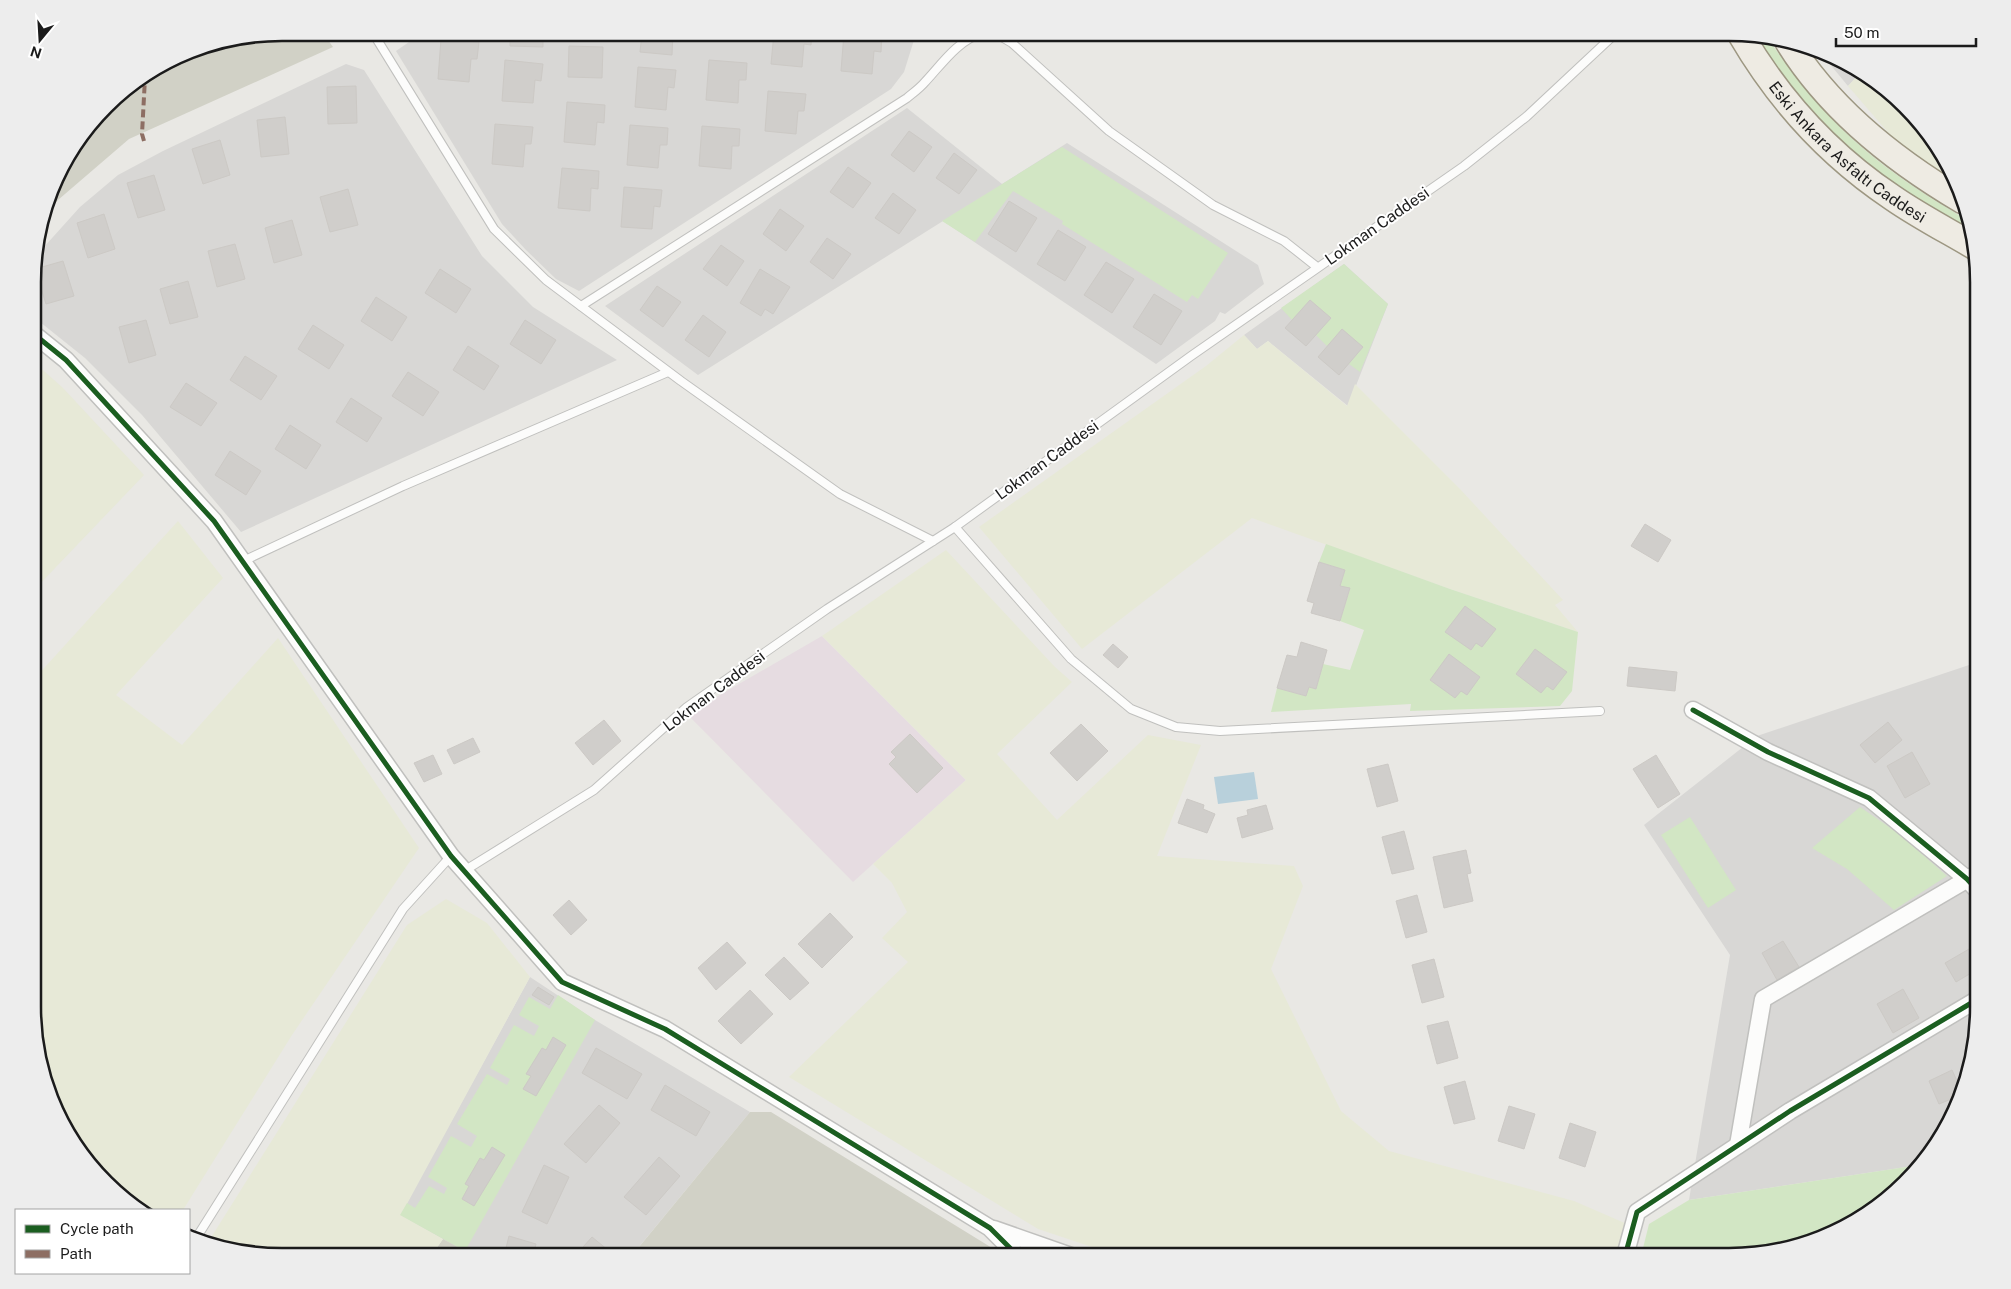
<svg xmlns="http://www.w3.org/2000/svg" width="2011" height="1289" font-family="'Public Sans',sans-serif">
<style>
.residential{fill:#d8d7d5}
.industrial{fill:#e6dce1}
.construction{fill:#d1d1c6}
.farmland{fill:#e7e9d7}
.grass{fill:#d2e6c4}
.water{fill:#b8d0db}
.building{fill:#d0cecb;stroke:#ccc9c5}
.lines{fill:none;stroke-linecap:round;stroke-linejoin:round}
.lane-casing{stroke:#c0c0be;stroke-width:10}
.street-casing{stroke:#c0c0be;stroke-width:19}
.primary-casing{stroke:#9d9782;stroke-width:28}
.lane{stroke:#fcfcfb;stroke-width:8}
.street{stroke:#fcfcfb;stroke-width:16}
.primary{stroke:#eeebe3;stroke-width:25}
.quiet{stroke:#8d6e63;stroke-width:4;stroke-dasharray:8 4;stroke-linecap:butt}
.cycleway-casing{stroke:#fff;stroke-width:8}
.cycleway{stroke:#1b5e20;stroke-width:5}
.labels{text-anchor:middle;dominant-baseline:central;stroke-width:4;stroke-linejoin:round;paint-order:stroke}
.street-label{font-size:16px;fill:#1b1b1b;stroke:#fff}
.rim{fill:none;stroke:#1b1b1b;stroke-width:2.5}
</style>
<rect width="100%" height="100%" fill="#e9e8e4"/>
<g class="residential">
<polygon points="437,33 914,33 914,40 904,72 891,89 579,291 556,279 526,250 502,224 396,51 409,42"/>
<polygon points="1819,51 1861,72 1848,86"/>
<polygon points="346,64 364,70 482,256 533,307 617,360 241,532 142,415 85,358 35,318 35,257 80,207 118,175 163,151"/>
<polygon points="907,108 1002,184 1067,143 1258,265 1264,284 1225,314 1220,312 1215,321 1156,364 943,221 698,375 605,306"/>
<polygon points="1344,264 1388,304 1348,406 1268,341 1257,349 1244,335"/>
<polygon points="1978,662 1978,1023 1965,1087 1936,1146 1919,1165 1689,1200 1730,955 1644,825 1757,736"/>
<polygon points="530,977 595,1020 750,1112 638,1248 643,1256 462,1256 464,1251 400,1215"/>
</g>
<polygon class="industrial" points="822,636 966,780 853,882 687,714"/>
<g class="construction">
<polygon points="283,33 323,33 333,47 129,139 58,200 45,215 58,172 117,95 187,51"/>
<polygon points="750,1112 771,1112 997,1251 1003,1256 644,1256 639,1247"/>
<polygon points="443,1239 465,1251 462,1256 431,1256"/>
</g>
<g class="farmland">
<polygon points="1861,72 1868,75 1916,117 1945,158 1957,186 1899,145 1848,86"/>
<polygon points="1244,335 1257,349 1268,341 1347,406 1355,384 1460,489 1563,600 1555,605 1578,632 1450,589 1252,518 1082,649 979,527 1206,366"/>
<polygon points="35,363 63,388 144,475 35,589"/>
<polygon points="178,521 223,578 116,695 182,745 278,638 419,848 292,1035 183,1210 139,1210 106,1183 66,1132 35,1039 35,678"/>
<polygon points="946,550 1055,667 1072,682 997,754 1057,820 1148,735 1201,745 1157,856 1294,866 1303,886 1271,969 1341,1111 1389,1151 1574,1201 1627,1224 1618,1256 1119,1256 1038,1229 789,1077 908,962 882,938 907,912 892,883 873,864 966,780 822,636"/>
<polygon points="446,899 487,923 530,977 401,1215 443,1239 431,1256 282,1256 207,1244 407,925"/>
</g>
<g class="grass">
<path d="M1756 37 1769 39C1776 51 1785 62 1793 73 1844 141 1898 180 1971 222L1973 235C1936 214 1898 191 1864 164 1820 130 1787 83 1756 37Z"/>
<polygon points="1062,147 1228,253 1198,299 1192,295 1187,302 1062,224 1063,221 1013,191 975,242 942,221"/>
<polygon points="1344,264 1388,304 1360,372 1349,364 1363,347 1342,329 1327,346 1316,335 1331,318 1310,300 1292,320 1281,308"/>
<polygon points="1326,544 1450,589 1578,632 1572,691 1560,706 1410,711 1411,704 1271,712 1277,688 1306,696 1309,687 1316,689 1323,664 1350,670 1364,630 1340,621 1350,589 1340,586 1345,570 1319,562"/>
<polygon points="1860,807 1898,833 1947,876 1894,910 1847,869 1812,848"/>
<polygon points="1690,817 1736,890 1708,908 1661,835"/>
<polygon points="558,995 595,1020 465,1251 400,1215 407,1203 415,1208 429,1186 444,1194 447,1188 428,1177 451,1136 471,1147 477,1136 457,1124 487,1074 507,1085 510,1079 490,1068 514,1025 534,1036 539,1026 519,1015 529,997 550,1009"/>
<polygon points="1919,1165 1894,1194 1853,1223 1793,1248 1745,1256 1641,1256 1649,1224 1689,1200"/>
</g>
<polygon class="water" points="1254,772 1258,799 1218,804 1214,777"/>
<g class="building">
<polygon points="510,33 543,33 543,47 510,46"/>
<polygon points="642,33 673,33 672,55 640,52"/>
<polygon points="714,33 745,33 745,37 713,34"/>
<polygon points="774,33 812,33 811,45 804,44 802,67 771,64"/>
<polygon points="844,33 882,34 881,52 874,51 872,74 841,71"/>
<polygon points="441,39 479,42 477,59 471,59 469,82 438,79"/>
<polygon points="569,46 603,47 602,78 568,77"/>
<polygon points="505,60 543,64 541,81 535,80 533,103 502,101"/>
<polygon points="709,60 747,63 746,80 739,80 738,103 706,100"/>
<polygon points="638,67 676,70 674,88 668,87 666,110 635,107"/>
<polygon points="356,86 357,123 328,124 327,87"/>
<polygon points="768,91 806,94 804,111 798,111 796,134 765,131"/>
<polygon points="567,102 605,105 604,123 597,122 595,145 564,142"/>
<polygon points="285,117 289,154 261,157 257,120"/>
<polygon points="495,124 533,127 531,144 525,144 523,167 492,164"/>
<polygon points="630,125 668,128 667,145 660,145 658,168 627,165"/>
<polygon points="702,126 740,129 739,146 732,146 731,169 699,166"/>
<polygon points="909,131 932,147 914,172 891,155"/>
<polygon points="220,140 230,175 203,184 192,149"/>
<polygon points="954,153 977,170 959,194 936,178"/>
<polygon points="848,167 871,183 853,208 830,192"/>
<polygon points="562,168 599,171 598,189 591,188 590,211 558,208"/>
<polygon points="154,175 165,210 138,218 127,183"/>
<polygon points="624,187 662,190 660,207 654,206 652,229 621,227"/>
<polygon points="348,189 358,225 330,232 320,197"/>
<polygon points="893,193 916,210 899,234 875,218"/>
<polygon points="1009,201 1037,218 1016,252 988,234"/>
<polygon points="780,209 804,226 786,251 763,234"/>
<polygon points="104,214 115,249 88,258 77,223"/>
<polygon points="292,220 302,255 274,263 265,228"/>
<polygon points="1058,230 1086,247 1065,281 1037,264"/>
<polygon points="827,238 851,254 833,279 810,262"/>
<polygon points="235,244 245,279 217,287 208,251"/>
<polygon points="721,245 744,261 727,286 703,269"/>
<polygon points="63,261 74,296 46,304 35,269"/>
<polygon points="1106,262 1134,279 1112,313 1084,295"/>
<polygon points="440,269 471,289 456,313 425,293"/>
<polygon points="760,269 790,287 773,314 765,309 761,316 740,303"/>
<polygon points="188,281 198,317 170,324 160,289"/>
<polygon points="657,286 681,302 663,327 640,310"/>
<polygon points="1154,294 1182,311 1161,345 1133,327"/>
<polygon points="376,297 407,317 392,341 361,321"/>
<polygon points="1310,300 1331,318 1306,346 1285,328"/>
<polygon points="703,315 726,332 709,357 685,340"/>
<polygon points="146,320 156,355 129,363 119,327"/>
<polygon points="525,320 556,340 541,364 510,344"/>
<polygon points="313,325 344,345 329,369 298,349"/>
<polygon points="1342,329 1363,347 1339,375 1318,357"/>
<polygon points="468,346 499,366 484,390 453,370"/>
<polygon points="245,356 277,376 261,400 230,380"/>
<polygon points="408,372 439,392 423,416 392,396"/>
<polygon points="186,383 217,403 201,426 170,407"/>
<polygon points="351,398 382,418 367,442 336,422"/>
<polygon points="290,425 321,445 306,469 275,449"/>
<polygon points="230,451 261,471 246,495 215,475"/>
<polygon points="1645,524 1671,540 1658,562 1631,546"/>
<polygon points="1319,562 1345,570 1340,586 1350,588 1340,621 1311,613 1314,603 1307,601"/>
<polygon points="1465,606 1496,629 1482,647 1476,643 1471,650 1445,632"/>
<polygon points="1301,642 1327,650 1316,689 1309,687 1306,696 1277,688 1287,655 1297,657"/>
<polygon points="1113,644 1128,657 1118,668 1103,655"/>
<polygon points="1535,649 1567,672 1553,690 1547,686 1541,693 1516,674"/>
<polygon points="1449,654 1480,677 1467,695 1461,691 1455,698 1430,680"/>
<polygon points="1629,667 1677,672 1675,691 1627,686"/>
<polygon points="604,720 621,741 593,765 575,743"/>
<polygon points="1888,722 1902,740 1875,763 1860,745"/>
<polygon points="1081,724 1108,751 1077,781 1050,753"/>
<polygon points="910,734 943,768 917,793 889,764 896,757 891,752"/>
<polygon points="473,738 480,752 454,764 447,750"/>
<polygon points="1912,752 1930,784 1905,798 1887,766"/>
<polygon points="433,755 442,774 424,782 414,763"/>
<polygon points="1656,755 1680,794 1658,808 1633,769"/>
<polygon points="1388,764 1398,801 1377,807 1367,769"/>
<polygon points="1187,799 1204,805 1203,809 1215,814 1207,833 1178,823"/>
<polygon points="1266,805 1273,829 1242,838 1237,818 1248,815 1247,810"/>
<polygon points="1404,831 1414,869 1392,874 1382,837"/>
<polygon points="1466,850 1471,873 1467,874 1473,901 1444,908 1433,857"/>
<polygon points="1417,895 1427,932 1406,938 1396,901"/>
<polygon points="569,900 587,920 571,935 553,915"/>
<polygon points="830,913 853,937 822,968 798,944"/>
<polygon points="1783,941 1799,967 1777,980 1762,953"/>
<polygon points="727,942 746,963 716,990 698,968"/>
<polygon points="1976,945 1978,948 1978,969 1956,982 1945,963"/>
<polygon points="784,957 809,983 790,1000 765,975"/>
<polygon points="1434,959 1444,997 1422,1003 1412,965"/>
<polygon points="538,987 554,997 549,1005 532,995"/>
<polygon points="1903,989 1919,1018 1893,1033 1877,1004"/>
<polygon points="750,990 773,1014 741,1044 718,1021"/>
<polygon points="1448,1021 1458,1058 1437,1064 1427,1026"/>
<polygon points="553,1037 566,1045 536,1096 523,1089 531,1076 526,1074 542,1048 546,1050"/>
<polygon points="596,1048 642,1074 627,1099 582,1073"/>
<polygon points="1952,1070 1962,1092 1961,1095 1939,1104 1929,1081"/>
<polygon points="1465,1081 1475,1119 1454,1124 1444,1087"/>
<polygon points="665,1085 710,1112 696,1136 651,1110"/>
<polygon points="599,1105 620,1123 586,1163 564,1144"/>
<polygon points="1509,1106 1535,1114 1524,1149 1498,1141"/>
<polygon points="1570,1123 1596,1132 1585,1167 1559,1158"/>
<polygon points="492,1147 505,1155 474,1206 462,1199 469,1186 465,1184 480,1158 484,1160"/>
<polygon points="659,1157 680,1176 646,1215 624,1197"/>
<polygon points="544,1165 569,1177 547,1224 522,1212"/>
<polygon points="509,1236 536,1244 533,1256 504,1256"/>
<polygon points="592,1237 614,1255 613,1256 575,1256"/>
</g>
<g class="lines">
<g class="lane-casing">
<g id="lane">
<polyline points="373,33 494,229 546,280 681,381 840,494 933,541"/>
<polyline points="995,33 1012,43 1109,131 1213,205 1284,241 1317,267"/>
<path d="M581 306 907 98C913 93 920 88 925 82 942 64 957 41 982 33"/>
<polyline points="955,527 1071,659 1131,709 1176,727 1220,731 1600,711"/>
<polyline points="241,562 403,486 668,372"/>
<polyline points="464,871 594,790 687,707 827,609 955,527 1191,356 1464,166 1526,117 1616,33"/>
<polyline points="195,1240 403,909 451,856"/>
</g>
</g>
<g class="street-casing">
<g id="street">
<polyline points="35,335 66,360 214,521 451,856 562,982 665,1029 990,1228 1018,1256"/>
<polyline points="1693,710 1768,752 1869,798 1967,879 1978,891"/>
<polyline points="1738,1145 1763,999 1978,873"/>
<polyline points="994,1229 1071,1256"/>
<polyline points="1625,1256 1637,1212 1790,1111 1978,999"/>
</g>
</g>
<g class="primary-casing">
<g id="primary">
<path id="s1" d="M1741 35C1779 100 1830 156 1893 198 1919 216 1948 231 1975 247"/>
<path d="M1788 42C1830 110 1895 161 1963 201"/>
</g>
</g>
<use href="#lane" class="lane"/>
<use href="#street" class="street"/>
<use href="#primary" class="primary"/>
<polyline class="quiet" points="144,141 142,134 145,78"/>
<g class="cycleway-casing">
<g id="cycleway">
<polyline points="35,335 66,360 214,521 451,856 562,982 665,1029 990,1228 1018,1256"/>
<polyline points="1693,710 1768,752 1869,798 1967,879 1978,891"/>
<polyline points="1625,1256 1637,1212 1790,1111 1978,999"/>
</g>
</g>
<use href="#cycleway" class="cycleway"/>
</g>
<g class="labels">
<g class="street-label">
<text stroke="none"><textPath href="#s1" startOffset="160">Eski Ankara Asfaltı Caddesi</textPath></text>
<text transform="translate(1377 226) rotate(-35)">Lokman Caddesi</text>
<text transform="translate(1047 460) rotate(-36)">Lokman Caddesi</text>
<text transform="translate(714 691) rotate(-37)">Lokman Caddesi</text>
</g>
</g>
<path d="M0 0H2011V1289H0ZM282 41H1729A241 241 0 0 1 1970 282V1007A241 241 0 0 1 1729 1248H282A241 241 0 0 1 41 1007V282A241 241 0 0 1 282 41Z" fill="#ededed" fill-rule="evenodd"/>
<path class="rim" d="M282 41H1729A241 241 0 0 1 1970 282V1007A241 241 0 0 1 1729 1248H282A241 241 0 0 1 41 1007V282A241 241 0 0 1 282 41Z"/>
<rect x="15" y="1209" width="175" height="65" fill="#ffffff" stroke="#a4a4a4"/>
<rect x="25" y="1225" width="25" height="8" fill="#1b5e20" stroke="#a4a4a4"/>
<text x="60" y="1234" font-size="15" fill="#1b1b1b">Cycle path</text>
<rect x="25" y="1250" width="25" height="8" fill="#8d6e63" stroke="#a4a4a4"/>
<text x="60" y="1259" font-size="15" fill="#1b1b1b">Path</text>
<g transform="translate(40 40) rotate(198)" stroke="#ffffff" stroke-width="4" paint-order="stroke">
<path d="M0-4L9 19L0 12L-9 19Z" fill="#1b1b1b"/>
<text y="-8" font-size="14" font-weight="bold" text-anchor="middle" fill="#1b1b1b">N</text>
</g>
<path d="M1836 38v8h140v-8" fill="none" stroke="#1b1b1b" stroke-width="2.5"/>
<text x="1844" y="38" font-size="15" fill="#1b1b1b" stroke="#ffffff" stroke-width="4" paint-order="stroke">50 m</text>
</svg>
